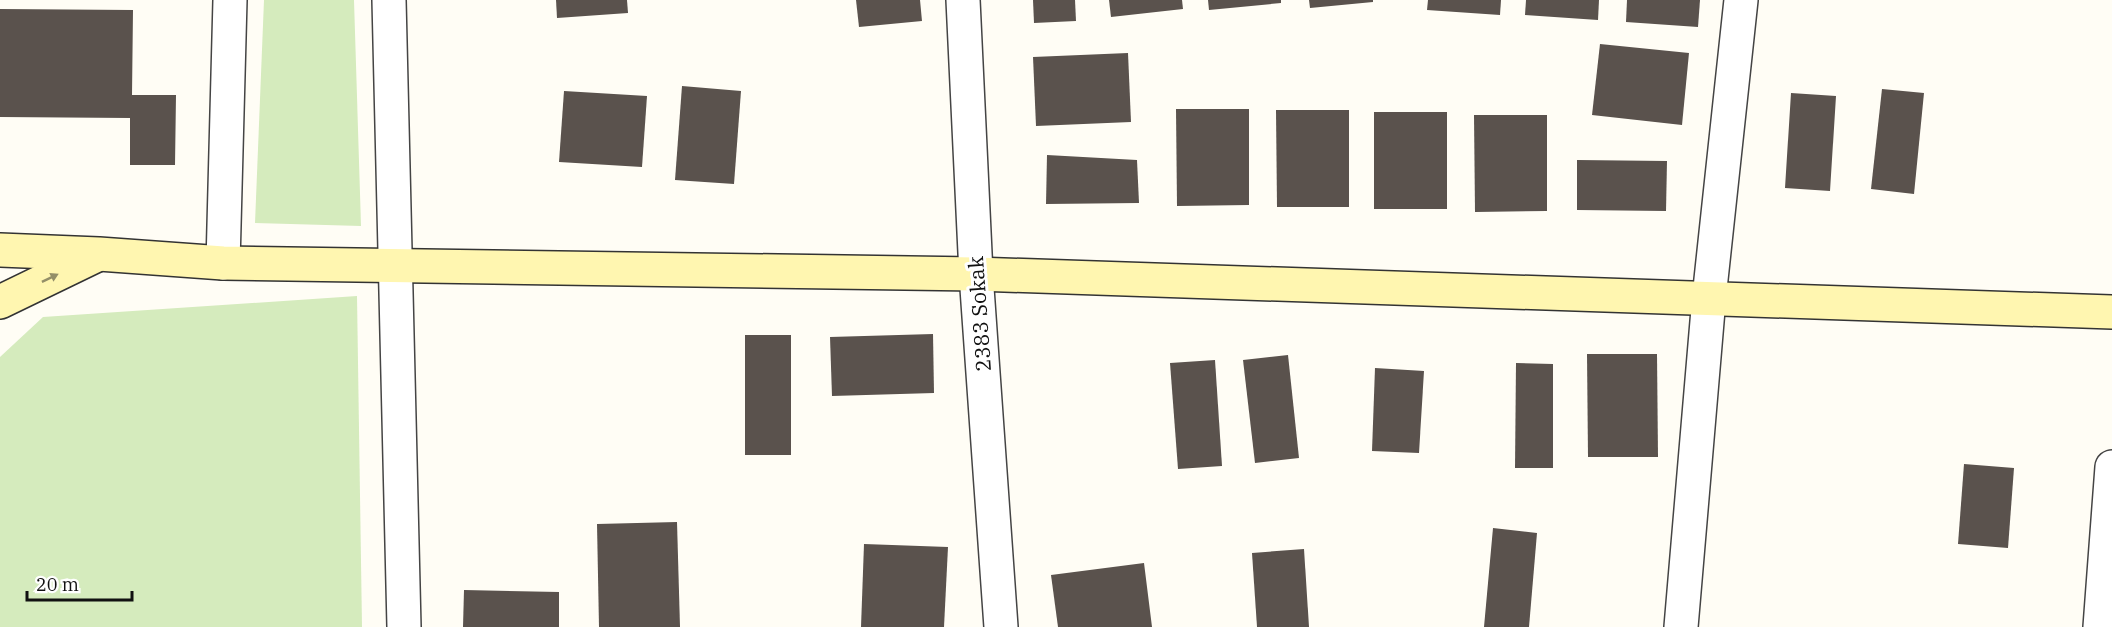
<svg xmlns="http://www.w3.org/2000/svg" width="2112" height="627" font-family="'IBM Plex Serif',serif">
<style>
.green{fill:#d5ebbd}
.building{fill:#5a524d}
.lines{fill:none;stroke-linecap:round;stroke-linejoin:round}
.street-casing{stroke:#444;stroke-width:36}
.secondary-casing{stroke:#333;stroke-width:36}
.street{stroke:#fff;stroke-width:33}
.secondary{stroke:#fff6b0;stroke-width:33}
.oneway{fill:#948f68}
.labels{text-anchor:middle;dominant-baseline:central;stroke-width:6;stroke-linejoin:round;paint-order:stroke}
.street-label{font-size:21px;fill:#111;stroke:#fff}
</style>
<rect width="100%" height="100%" fill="#fffdf5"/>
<g class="green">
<polygon points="264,0 354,0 361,226 255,223"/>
<polygon points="357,296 362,627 0,627 0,357 43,317"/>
</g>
<g class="building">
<polygon points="556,0 627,0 628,13 557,18"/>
<polygon points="856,0 920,0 922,21 859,27"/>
<polygon points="1033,0 1075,0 1076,21 1034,23"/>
<polygon points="1109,0 1182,0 1183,9 1111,17"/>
<polygon points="1208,0 1281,0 1281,3 1209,10"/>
<polygon points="1309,0 1373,0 1373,2 1310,8"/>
<polygon points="1428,0 1501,0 1500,15 1427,10"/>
<polygon points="1526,0 1599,0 1598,20 1525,15"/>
<polygon points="1627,0 1700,0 1698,27 1626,22"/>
<polygon points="0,9 133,10 132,95 176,95 175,165 130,165 130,118 0,117"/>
<polygon points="1600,44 1689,53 1682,125 1592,115"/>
<polygon points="1128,53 1131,122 1036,126 1033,57"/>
<polygon points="682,86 741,91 734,184 675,180"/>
<polygon points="1882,89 1924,93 1914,194 1871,189"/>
<polygon points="564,91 647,96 642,167 559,162"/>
<polygon points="1791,93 1836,96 1830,191 1785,188"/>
<polygon points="1176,109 1249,109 1249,205 1177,206"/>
<polygon points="1276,110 1349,110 1349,207 1277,207"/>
<rect x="1374" y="112" width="73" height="97"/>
<polygon points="1474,115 1547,115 1547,211 1475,212"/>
<polygon points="1047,155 1137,160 1139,203 1046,204"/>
<polygon points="1577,160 1667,161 1666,211 1577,210"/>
<polygon points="933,334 934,393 832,396 830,337"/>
<rect x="745" y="335" width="46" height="120"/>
<polygon points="1587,354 1657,354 1658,457 1588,457"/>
<polygon points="1288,355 1299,458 1255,463 1243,360"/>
<polygon points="1215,360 1222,466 1178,469 1170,363"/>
<polygon points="1516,363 1553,364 1553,468 1515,468"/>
<polygon points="1375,368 1424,371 1419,453 1372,451"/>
<polygon points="1964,464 2014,468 2008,548 1958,544"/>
<polygon points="677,522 680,627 599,627 597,524"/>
<polygon points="1493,528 1537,533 1529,627 1484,627"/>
<polygon points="864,544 948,547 944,627 861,627"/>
<polygon points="1304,549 1309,627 1257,627 1252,553"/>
<polygon points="1144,563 1152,627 1058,627 1051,575"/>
<polygon points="464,590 559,592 559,627 463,627"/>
</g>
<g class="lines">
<g class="street-casing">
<g id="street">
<polyline points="389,0 404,627"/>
<polyline points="963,0 976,274 1001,627"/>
<polyline points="223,263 230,0"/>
<polyline points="1681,627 1709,298 1741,0"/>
<polyline points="2100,627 2112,467"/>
</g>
</g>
<g class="secondary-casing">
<g id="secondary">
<polyline points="0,250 99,254 223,263 976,274 2112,312"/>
<polyline points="0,302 95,256"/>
</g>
</g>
<use href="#street" class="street"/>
<use href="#secondary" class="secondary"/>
</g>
<defs><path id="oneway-solid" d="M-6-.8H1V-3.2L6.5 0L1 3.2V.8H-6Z" transform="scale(1.5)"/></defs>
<use class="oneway" href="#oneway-solid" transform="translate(50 278) rotate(-26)"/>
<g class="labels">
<g class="street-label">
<text transform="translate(979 314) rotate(-94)">2383 Sokak</text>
</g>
</g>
<path d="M27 591v9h105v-9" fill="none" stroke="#111111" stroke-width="3"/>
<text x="36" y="591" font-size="18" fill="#111111" stroke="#ffffff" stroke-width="4.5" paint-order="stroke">20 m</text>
</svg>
